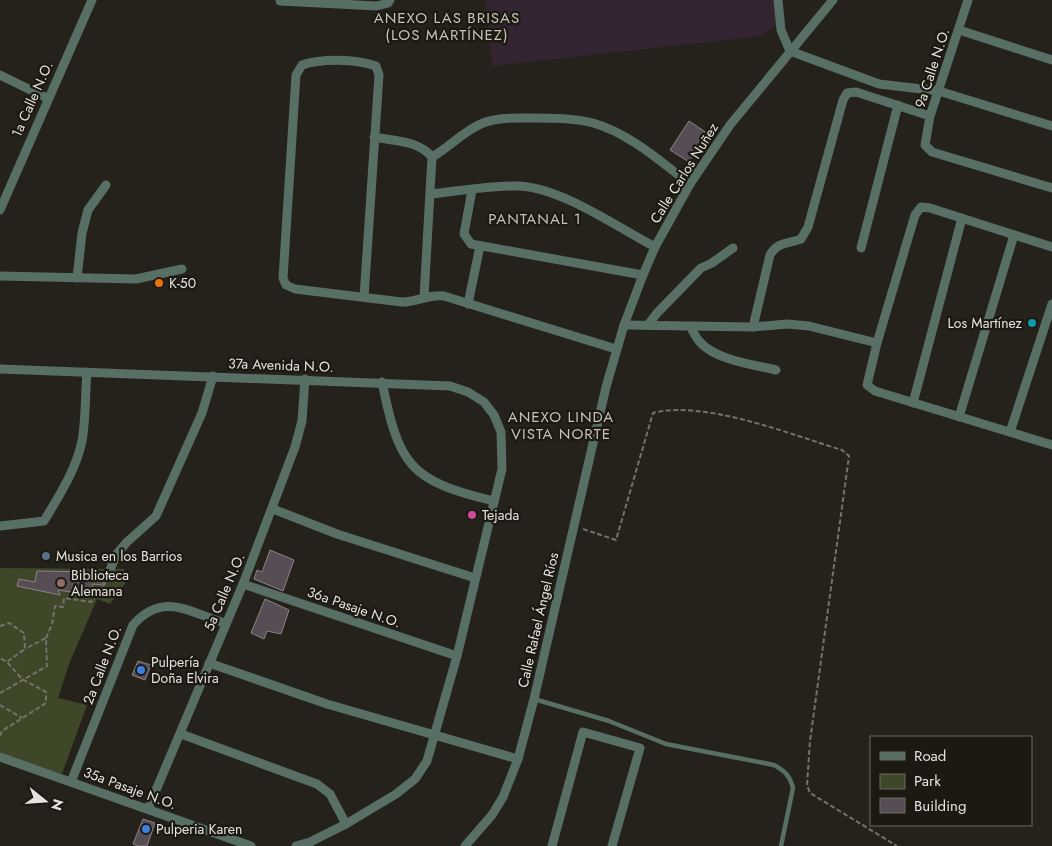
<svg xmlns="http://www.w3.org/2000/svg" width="1052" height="846" font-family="Jost,sans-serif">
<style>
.industrial{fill:#322431}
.green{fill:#3f4729}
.building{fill:#564e54;stroke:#8c8289}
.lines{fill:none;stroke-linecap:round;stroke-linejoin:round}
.path{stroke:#74726b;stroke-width:2;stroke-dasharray:5 2.5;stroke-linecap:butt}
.lane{stroke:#576f64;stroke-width:4.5}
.street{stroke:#576f64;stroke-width:9}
.food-dot{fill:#e8710a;stroke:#1b1911;stroke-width:2}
.culture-dot{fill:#0f9aa8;stroke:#1b1911;stroke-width:2}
.hotel-dot{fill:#d1479c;stroke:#1b1911;stroke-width:2}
.service-dot{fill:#5c6f8a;stroke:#1b1911;stroke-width:2}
.education-dot{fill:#8d6e63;stroke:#1b1911;stroke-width:2}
.shop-dot{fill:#3f7fe0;stroke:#1b1911;stroke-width:2}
.labels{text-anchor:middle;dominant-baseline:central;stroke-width:4.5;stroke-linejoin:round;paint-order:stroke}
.street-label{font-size:14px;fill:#e4e3dd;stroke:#1b1911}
.poi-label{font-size:14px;fill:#e4e3dd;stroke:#1b1911;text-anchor:start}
.neighbourhood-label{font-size:15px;letter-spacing:1px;fill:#c5c2b8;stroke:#1b1911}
</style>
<rect width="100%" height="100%" fill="#24221a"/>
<polygon class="industrial" points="485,0 774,0 776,24 762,36 492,66"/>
<polygon class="green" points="0,568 124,569 127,581 110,604 97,599 69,664 58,698 87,705 62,774 0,753"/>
<g class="building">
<polygon points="689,121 707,133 689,162 670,150"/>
<polygon points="270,550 294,560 283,591 254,579 257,570 262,572"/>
<polygon points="37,571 96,572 106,575 102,585 93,584 90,595 58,590 60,595 17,586 19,579 35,582"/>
<polygon points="265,599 289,610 281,634 267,631 264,639 251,633"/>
<polygon points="138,661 151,665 145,680 132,675"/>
<polygon points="143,819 155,823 147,846 138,846 133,844"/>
</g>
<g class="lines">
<g class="path">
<path d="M583 529 616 540 653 413C705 400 789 434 842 450L849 456 810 741 807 785 810 793 897 846"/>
<polyline points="0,626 9,623 24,633 25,649 7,662 0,658"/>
<polyline points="46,638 52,624 55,606 63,607 64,598 91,602 103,587 107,579"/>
<polyline points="0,693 47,666 46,638 25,649"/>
<polyline points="0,705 22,718"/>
<polyline points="0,736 2,731 46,703 46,692 22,679 7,662"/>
</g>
<path class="lane" d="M534 699 609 721 666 744 774 765C785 771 790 776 793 788L781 846"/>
<g class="street">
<polyline points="778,0 781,30 790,51"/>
<polyline points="968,0 930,116 925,145 932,152 1052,188"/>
<polyline points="280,1 377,6 388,3 390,0"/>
<polyline points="959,30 1052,60"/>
<polyline points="790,51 879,84 939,91 1052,126"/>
<polyline points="0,75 47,98"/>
<path d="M374 137C394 141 418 140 432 157L424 297"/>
<path d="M432 157C450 147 463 131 483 123 499 117 516 118 532 118 552 118 574 118 593 123 629 133 661 162 690 184"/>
<polyline points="472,190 464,234 471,244 643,275"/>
<path d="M431 194C460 191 490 185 519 186 562 188 617 227 655 247"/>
<polyline points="0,210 92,0"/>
<polyline points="1052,247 930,208 921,207 915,215 877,343 867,385 875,391 1052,445"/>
<polyline points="861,248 898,105"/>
<polyline points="0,276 136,279 182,269"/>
<polyline points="77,278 82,233 88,210 106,185"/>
<path d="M364 297 379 75 376 66C355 59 323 58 302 65L296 75 283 278 286 285 295 289 402 302C417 302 429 294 444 296L616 349"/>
<polyline points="468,304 480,246"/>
<polyline points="624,325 753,327 787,324 809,326 877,343"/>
<polyline points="648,325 657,313 701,268 712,263 733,248"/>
<path d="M690 326C693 331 696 338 700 342 715 360 755 365 776 370"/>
<path d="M753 327 770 255C777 242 788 244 801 239L808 227 843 100 847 93 856 92 930 116"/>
<polyline points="0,369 450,386 468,392 484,402 494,415 501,432 502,469 457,656 427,761 415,779 396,794 346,824 310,842 296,846"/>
<path d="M382 382C399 465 409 481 494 501"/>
<polyline points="913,403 962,218"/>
<polyline points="959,417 1014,235"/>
<polyline points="1010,432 1052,304"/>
<polyline points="273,509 337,534 475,578"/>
<path d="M0 526 44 521C59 496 76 470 82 441 86 419 85 394 87 372"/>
<polyline points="110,570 116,555 127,542 156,516 202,413 213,376"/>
<polyline points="243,584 457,656"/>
<polyline points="209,663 327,704 518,759"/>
<polyline points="181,734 317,784 330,794 346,824"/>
<polyline points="0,757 251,846"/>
<path d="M71 782 133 625C163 591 188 612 225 623"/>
<polyline points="148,809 243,584 295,447 302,421 305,379"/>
<polyline points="465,846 492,815 503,797 518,759 534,699 606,387 624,325 643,275 655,247 690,184 730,125 833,0"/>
<polyline points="552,846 583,732 640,748 612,846"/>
</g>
</g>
<circle class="food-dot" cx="159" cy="283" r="5"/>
<circle class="culture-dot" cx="1032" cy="323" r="5"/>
<circle class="hotel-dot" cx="472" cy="515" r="5"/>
<circle class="service-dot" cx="46" cy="556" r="5"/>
<circle class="education-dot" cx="61" cy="583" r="5"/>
<g class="shop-dot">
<circle cx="141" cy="670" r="5"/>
<circle cx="146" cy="829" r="5"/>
</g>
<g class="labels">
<g class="street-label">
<text transform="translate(932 68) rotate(-72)">9a Calle N.O.</text>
<text transform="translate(32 99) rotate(-66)">1a Calle N.O.</text>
<text transform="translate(684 173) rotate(-58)">Calle Carlos Nuñez</text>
<text transform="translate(281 365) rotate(2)">37a Avenida N.O.</text>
<text transform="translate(224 592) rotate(-67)">5a Calle N.O.</text>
<text transform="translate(354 607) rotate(19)">36a Pasaje N.O.</text>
<text transform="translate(538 620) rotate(-77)">Calle Rafael Ángel Ríos</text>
<text transform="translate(102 665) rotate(-69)">2a Calle N.O.</text>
<text transform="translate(130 788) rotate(20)">35a Pasaje N.O.</text>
</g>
<g class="poi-label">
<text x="169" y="283">K-50</text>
<text x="1022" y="323" text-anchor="end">Los Martínez</text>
<text x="482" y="515">Tejada</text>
<text x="56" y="556">Musica en los Barrios</text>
<text x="71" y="575">Biblioteca<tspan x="71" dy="16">Alemana</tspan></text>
<text x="151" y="662">Pulpería<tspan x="151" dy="16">Doña Elvira</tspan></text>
<text x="156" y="829">Pulperia Karen</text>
</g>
<g class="neighbourhood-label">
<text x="447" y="18">ANEXO LAS BRISAS<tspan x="447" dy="17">(LOS MARTÍNEZ)</tspan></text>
<text x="535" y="219">PANTANAL 1</text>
<text x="561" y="417">ANEXO LINDA<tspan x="561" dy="17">VISTA NORTE</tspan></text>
</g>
</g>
<rect x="870" y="736" width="162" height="90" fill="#1b1911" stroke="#6b6a63"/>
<rect x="880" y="752" width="25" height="8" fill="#576f64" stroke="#6b6a63"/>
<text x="914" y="761" font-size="15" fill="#e4e3dd">Road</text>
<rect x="880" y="774" width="25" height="15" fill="#3f4729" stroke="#6b6a63"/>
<text x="914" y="786" font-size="15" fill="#e4e3dd">Park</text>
<rect x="880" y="798" width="25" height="15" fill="#564e54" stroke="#6b6a63"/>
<text x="914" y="811" font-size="15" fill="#e4e3dd">Building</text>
<g transform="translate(45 801) rotate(107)" stroke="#1b1911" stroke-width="4" paint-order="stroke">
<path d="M0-4L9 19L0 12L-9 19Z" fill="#e4e3dd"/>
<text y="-8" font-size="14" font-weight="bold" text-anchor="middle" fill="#e4e3dd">N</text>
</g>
</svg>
